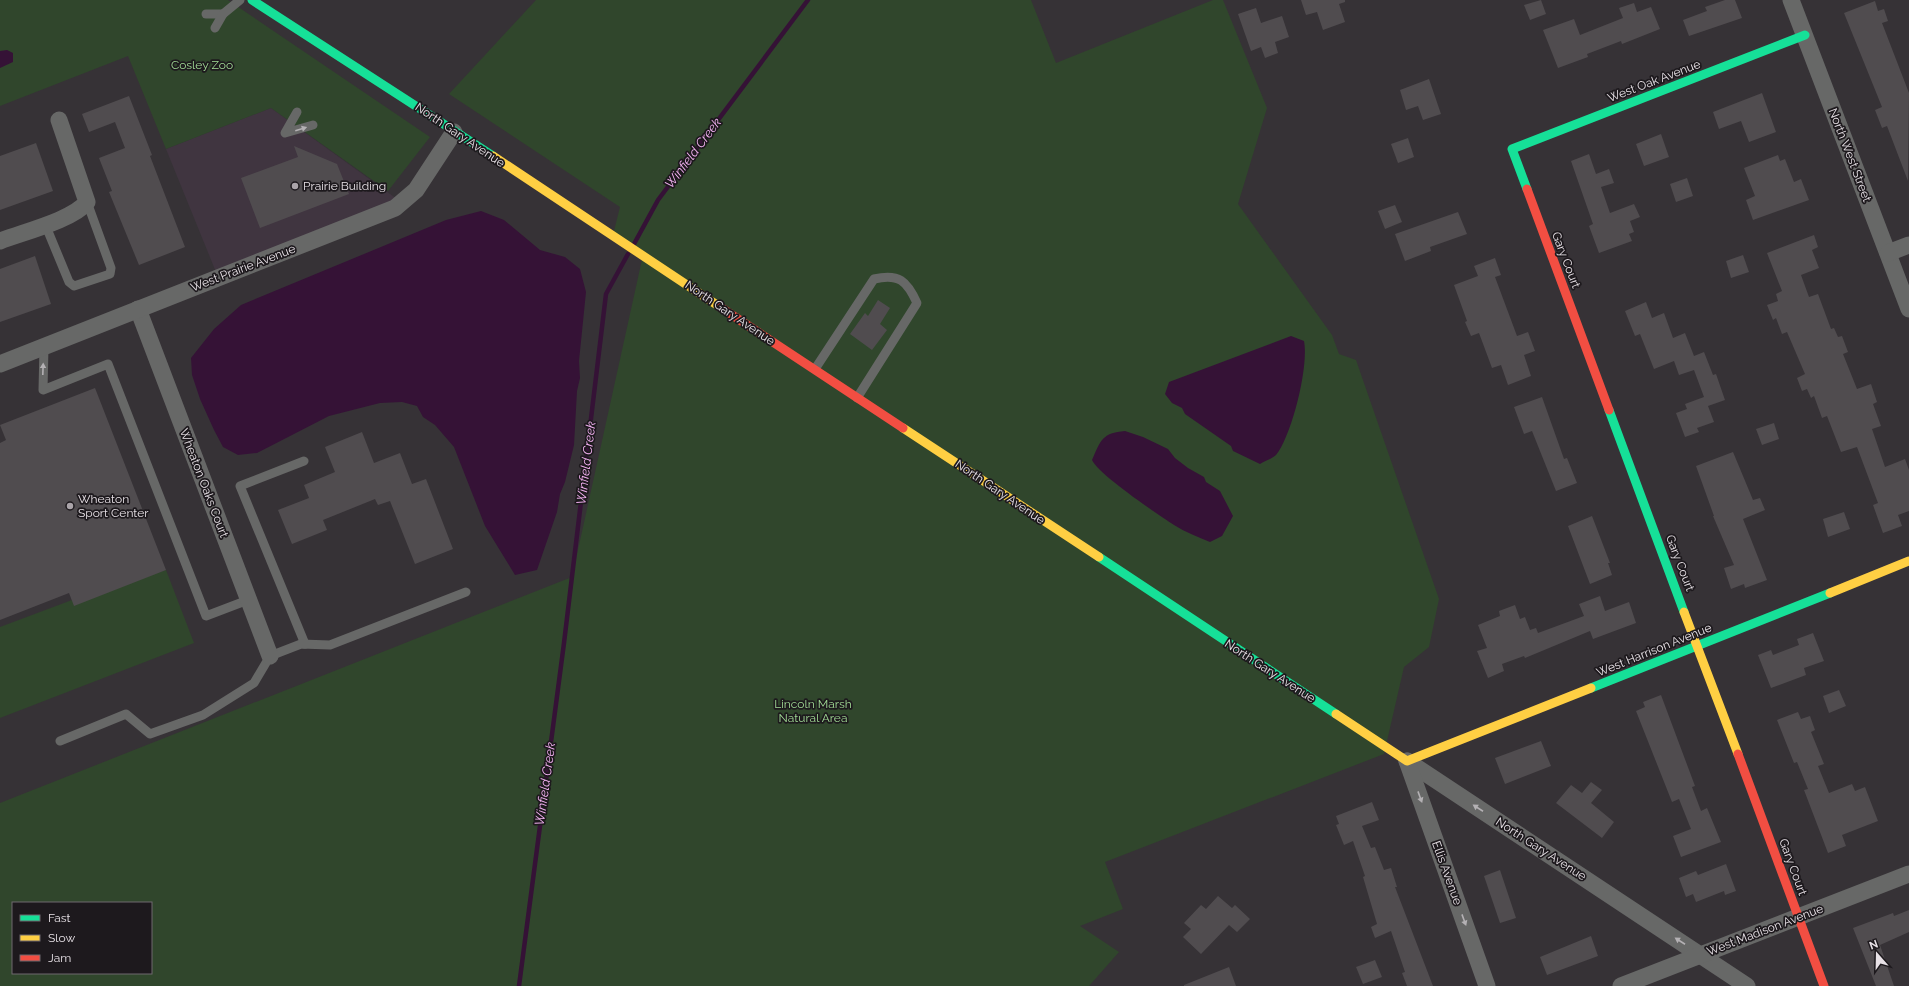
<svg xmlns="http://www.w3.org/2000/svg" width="1909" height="986" font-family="Raleway,sans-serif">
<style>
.built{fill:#403540}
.green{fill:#30462c;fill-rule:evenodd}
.water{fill:#351236}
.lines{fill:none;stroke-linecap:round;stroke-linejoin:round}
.stream{stroke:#351236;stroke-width:4.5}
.building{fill:#504c4f}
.lane{stroke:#676867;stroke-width:9}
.street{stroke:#676867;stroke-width:17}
.fast{stroke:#16e098;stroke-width:9}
.slow{stroke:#ffcf43;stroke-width:9}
.jam{stroke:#f24e42;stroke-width:9}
.oneway{fill:#b4b1b4}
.poi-dot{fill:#aaa4a9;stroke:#1d191d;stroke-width:1.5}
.labels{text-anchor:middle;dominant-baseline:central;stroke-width:3.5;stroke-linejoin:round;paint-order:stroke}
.park-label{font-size:12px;fill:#a1db95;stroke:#1d191d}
.street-label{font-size:12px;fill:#e8e2e7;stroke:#1d191d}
.poi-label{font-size:12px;fill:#e8e2e7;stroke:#1d191d;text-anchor:start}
.water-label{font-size:13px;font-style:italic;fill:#f5b3f4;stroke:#1d191d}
</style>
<rect width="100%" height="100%" fill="#363236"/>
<polygon class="built" points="271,108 397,199 216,272 166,149"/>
<g class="green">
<polygon points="0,0 228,0 430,137 388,191 271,108 166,149 128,56 0,106"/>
<path d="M536 0H1031L1056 63 1213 0H1223L1267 108 1238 204 1332 335 1339 354 1356 360 1439 599 1429 647 1404 667 1384 754 1105 862 1123 909 1080 926 1119 952 1089 986H0V803L572 577 643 255 613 235 620 207 449 94ZM13 903H151V973H13Z"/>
<polygon points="166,570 194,643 0,718 0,627 72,600"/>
</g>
<g class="water">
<polygon points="7,50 13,53 13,62 0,68 0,51"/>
<polygon points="481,211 504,220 540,250 565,257 580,269 586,292 579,361 580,378 577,391 574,445 565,482 560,494 557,512 537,570 515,575 485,526 454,447 435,425 423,417 417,406 402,402 380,403 329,416 257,453 238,455 223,447 214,430 200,399 192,375 191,358 214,329 241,305 446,220"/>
<path d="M1291 336 1304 341C1309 366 1292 435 1276 455 1272 459 1264 461 1260 464L1233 451 1231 446 1185 414 1182 408 1172 403 1165 394 1169 382Z"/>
<path d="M1125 431 1143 437 1168 449 1175 458 1188 468 1204 477 1206 482 1220 491 1233 516 1222 536 1210 542C1198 537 1185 532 1174 525 1157 514 1098 474 1092 460 1101 440 1102 433 1125 431Z"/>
</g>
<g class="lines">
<g class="stream">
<polyline points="634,244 658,200 808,0"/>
<polyline points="519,986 564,643 606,294 628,254"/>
</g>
</g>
<g class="building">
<polygon points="1301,0 1345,0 1345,2 1339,4 1345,22 1323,30 1317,12 1306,15"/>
<polygon points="1541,0 1546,14 1530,20 1524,5"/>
<polygon points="1725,0 1735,0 1742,18 1689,36 1683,20 1707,11 1705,7"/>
<polygon points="1875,1 1878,11 1884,9 1888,21 1882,23 1909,93 1908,181 1887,126 1882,128 1875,110 1882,107 1844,13"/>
<polygon points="1634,3 1637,12 1651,7 1660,29 1622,44 1621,41 1587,54 1588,57 1558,68 1543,30 1574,19 1580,35 1623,18 1619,8"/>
<polygon points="1256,8 1261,23 1282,16 1289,37 1275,42 1278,53 1265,58 1261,47 1251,51 1238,14"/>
<polygon points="1429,79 1441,114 1423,120 1418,106 1406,110 1400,90"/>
<polygon points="1762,93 1776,132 1749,142 1741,121 1719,129 1713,112"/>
<polygon points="129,96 152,155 150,156 185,247 139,265 109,192 112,191 99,158 125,148 115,122 89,132 82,114"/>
<polygon points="1661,134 1669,157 1644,166 1636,144"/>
<polygon points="1408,138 1414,157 1398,163 1391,144"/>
<polygon points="36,143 53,191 0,210 0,156"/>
<polygon points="294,146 337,164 349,194 260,228 241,178 298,157"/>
<polygon points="1589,154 1596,174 1609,169 1614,183 1601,187 1610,213 1634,204 1640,217 1630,221 1634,232 1629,234 1632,241 1599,253 1589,226 1593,224 1571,161"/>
<polygon points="1778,155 1780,161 1785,159 1794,182 1801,179 1809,200 1753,220 1746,200 1755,196 1744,168"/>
<polygon points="1687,178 1693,196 1676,202 1670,184"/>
<polygon points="1395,205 1402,222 1385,229 1378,211"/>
<polygon points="1458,212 1467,234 1430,247 1431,251 1405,261 1395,234"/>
<polygon points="1814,235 1818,247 1812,250 1819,268 1801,275 1809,297 1818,294 1831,329 1834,328 1838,337 1842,336 1848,352 1843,354 1857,389 1871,384 1877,402 1873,404 1881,426 1872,429 1885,467 1905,459 1909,470 1909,511 1898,515 1902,526 1883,533 1873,505 1878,503 1857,447 1841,452 1827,416 1822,418 1814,396 1811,398 1807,389 1802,391 1797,378 1805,374 1787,332 1782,334 1776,318 1773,320 1767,305 1778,301 1776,294 1782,291 1767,253"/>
<polygon points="1743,255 1749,272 1731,278 1726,261"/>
<polygon points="35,256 51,304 0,322 0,269"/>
<polygon points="1495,258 1501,275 1495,277 1517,336 1528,332 1535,351 1524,355 1531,376 1508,385 1501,365 1492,368 1479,333 1471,336 1465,322 1467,321 1454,285 1478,276 1474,266"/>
<polygon points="878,300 890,308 880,324 887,330 872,350 850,334 865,313 868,316"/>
<polygon points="1646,302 1652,318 1664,313 1673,338 1685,333 1694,356 1704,352 1713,375 1716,374 1725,400 1708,406 1714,422 1697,428 1699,432 1685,437 1676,413 1687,409 1685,404 1704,397 1694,370 1679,375 1674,361 1654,369 1640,334 1635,336 1625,311"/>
<polygon points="95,388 166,570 74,606 69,593 0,620 0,443 6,440 0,425"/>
<polygon points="1542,397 1564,459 1567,458 1577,483 1556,491 1532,431 1524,434 1514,407"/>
<polygon points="1774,423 1779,439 1762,445 1756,429"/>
<polygon points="362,432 374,463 400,453 412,484 426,479 453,549 415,564 390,501 378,505 375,499 323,520 327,530 292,544 278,510 309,498 304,485 335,472 325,447"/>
<polygon points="1733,452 1753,500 1760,498 1765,510 1743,519 1767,580 1745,588 1744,584 1731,589 1724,568 1734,565 1713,516 1714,516 1696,466"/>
<polygon points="1844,512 1850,529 1828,537 1823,519"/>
<polygon points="1592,516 1610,563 1608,563 1612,575 1590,584 1568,526"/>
<polygon points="1600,596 1605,611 1629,602 1636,623 1593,639 1590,631 1525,658 1524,656 1502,664 1504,671 1488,678 1477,651 1487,648 1478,625 1500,616 1499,611 1515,605 1520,619 1525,617 1530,630 1536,628 1538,633 1584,616 1579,604"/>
<polygon points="1813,633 1824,661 1804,668 1806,675 1771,688 1758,655 1771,650 1773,655 1799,645 1797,639"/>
<polygon points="1839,690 1846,706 1829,713 1823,696"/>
<polygon points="1661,695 1695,786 1692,787 1701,811 1707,808 1721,842 1681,857 1673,836 1691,829 1679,799 1672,802 1636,711 1645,707 1643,702"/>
<polygon points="1798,712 1801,719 1810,716 1815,730 1811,732 1824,764 1818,766 1829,793 1852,784 1855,791 1865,787 1878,821 1842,835 1846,846 1828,853 1804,790 1808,789 1797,762 1794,763 1777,720"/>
<polygon points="1541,741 1551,766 1505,784 1495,758"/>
<polygon points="1591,782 1602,790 1591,803 1614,822 1602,838 1556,803 1571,785 1582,793"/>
<polygon points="1372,802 1379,820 1362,826 1371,848 1375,847 1384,870 1391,868 1397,887 1395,887 1433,986 1407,986 1402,973 1405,972 1391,931 1375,938 1371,927 1377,924 1363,877 1365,876 1353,841 1344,845 1336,825 1339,824 1336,816"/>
<polygon points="1726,864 1736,891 1725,895 1724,891 1696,902 1693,894 1686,897 1679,878 1696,871 1698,875"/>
<polygon points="1500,870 1516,918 1500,923 1484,876"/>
<polygon points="1218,896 1232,908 1235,905 1250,919 1237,932 1229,925 1201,954 1183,937 1191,929 1184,923 1201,905 1206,909"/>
<polygon points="1909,910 1909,932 1880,945 1894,986 1876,986 1853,928 1893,913 1894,916"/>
<polygon points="1591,936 1598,956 1547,975 1540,957"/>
<polygon points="1375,960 1382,977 1363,984 1356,967"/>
<polygon points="1229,967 1236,986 1184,986 1184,985"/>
</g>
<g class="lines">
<g class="lane">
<polyline points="206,14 223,14"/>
<polyline points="215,28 223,14 240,0"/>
<polyline points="297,112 285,133 313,125"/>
<polyline points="45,224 69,282 74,286 110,274 111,268 87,202"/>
<polyline points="44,347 43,390 108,364 206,616 248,600"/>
<path d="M815 369 874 279C899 273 907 281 917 303L857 398"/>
<polyline points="304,461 240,486 305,644"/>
<polyline points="60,741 126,714 150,734 203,715 254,683 270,656 301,644 330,645 466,592"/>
</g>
<g class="street">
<polyline points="1791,0 1909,309"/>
<path d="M0 241C23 232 73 220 87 202L59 120"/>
<polyline points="1888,253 1909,245"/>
<polyline points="138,309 270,656"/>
<polyline points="0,364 395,208 416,190 454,132"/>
<polyline points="1407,761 1747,986"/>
<polyline points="1407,761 1487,986"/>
<polyline points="1621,986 1909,874"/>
</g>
<g class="fast">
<polyline points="252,0 493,156"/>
<polyline points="1527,189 1512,149 1805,35"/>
<polyline points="1609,410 1684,612"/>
<polyline points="1099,557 1336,714"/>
<polyline points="1591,688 1830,593"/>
</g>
<g class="slow">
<polyline points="493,156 720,307"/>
<polyline points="903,428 1099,557"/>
<polyline points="1830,593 1909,561"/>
<polyline points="1684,612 1738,754"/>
<polyline points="1336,714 1407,761 1591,688"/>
</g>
<g class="jam">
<polyline points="1527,189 1609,410"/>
<polyline points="720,307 903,428"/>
<polyline points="1738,754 1824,986"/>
</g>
</g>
<defs><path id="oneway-solid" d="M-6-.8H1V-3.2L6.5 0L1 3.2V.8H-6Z"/></defs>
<g class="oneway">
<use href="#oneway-solid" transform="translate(301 129) rotate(-17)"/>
<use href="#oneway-solid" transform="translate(43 369) rotate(-88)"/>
<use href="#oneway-solid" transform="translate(1420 797) rotate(70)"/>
<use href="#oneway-solid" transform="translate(1478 808) rotate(-147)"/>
<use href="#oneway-solid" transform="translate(1464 920) rotate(70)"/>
<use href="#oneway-solid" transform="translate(1680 941) rotate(-147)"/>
</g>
<g class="poi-dot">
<circle cx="295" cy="186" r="4"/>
<circle cx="70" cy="506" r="4"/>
</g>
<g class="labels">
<g class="park-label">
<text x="202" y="65">Cosley Zoo</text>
<text x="813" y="704">Lincoln Marsh<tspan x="813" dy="14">Natural Area</tspan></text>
</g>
<g class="street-label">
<text transform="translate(1654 81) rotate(-21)">West Oak Avenue</text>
<text transform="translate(460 135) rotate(34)">North Gary Avenue</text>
<text transform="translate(1850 155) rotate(69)">North West Street</text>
<text transform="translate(1566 260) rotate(69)">Gary Court</text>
<text transform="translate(243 268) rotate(-21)">West Prairie Avenue</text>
<text transform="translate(730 313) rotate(34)">North Gary Avenue</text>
<text transform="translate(204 483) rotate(69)">Wheaton Oaks Court</text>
<text transform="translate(1000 492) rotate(34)">North Gary Avenue</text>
<text transform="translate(1680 563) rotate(69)">Gary Court</text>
<text transform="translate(1654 650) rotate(-22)">West Harrison Avenue</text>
<text transform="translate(1270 671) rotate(33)">North Gary Avenue</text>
<text transform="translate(1541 849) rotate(33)">North Gary Avenue</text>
<text transform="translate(1793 867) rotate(70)">Gary Court</text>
<text transform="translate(1447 873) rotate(70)">Ellis Avenue</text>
<text transform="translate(1765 930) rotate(-21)">West Madison Avenue</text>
</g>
<g class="poi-label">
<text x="303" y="186">Prairie Building</text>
<text x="78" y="499">Wheaton<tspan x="78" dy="14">Sport Center</tspan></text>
</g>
<g class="water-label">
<text transform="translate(693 153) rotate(-53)">Winfield Creek</text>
<text transform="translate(586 463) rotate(-83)">Winfield Creek</text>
<text transform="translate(545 784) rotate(-82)">Winfield Creek</text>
</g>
</g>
<rect x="12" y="902" width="140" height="72" fill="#1d191d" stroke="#6e696e"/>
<rect x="20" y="915" width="20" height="6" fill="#16e098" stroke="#6e696e"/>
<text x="48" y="922" font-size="12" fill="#e8e2e7">Fast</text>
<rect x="20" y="935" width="20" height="6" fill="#ffcf43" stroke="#6e696e"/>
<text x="48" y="942" font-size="12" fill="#e8e2e7">Slow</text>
<rect x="20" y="955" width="20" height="6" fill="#f24e42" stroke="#6e696e"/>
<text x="48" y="962" font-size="12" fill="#e8e2e7">Jam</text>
<g transform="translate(1877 954) rotate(340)" stroke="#1d191d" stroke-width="3" paint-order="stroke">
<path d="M0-3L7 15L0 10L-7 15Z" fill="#e8e2e7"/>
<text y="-6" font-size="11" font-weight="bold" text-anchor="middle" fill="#e8e2e7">N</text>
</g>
</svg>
